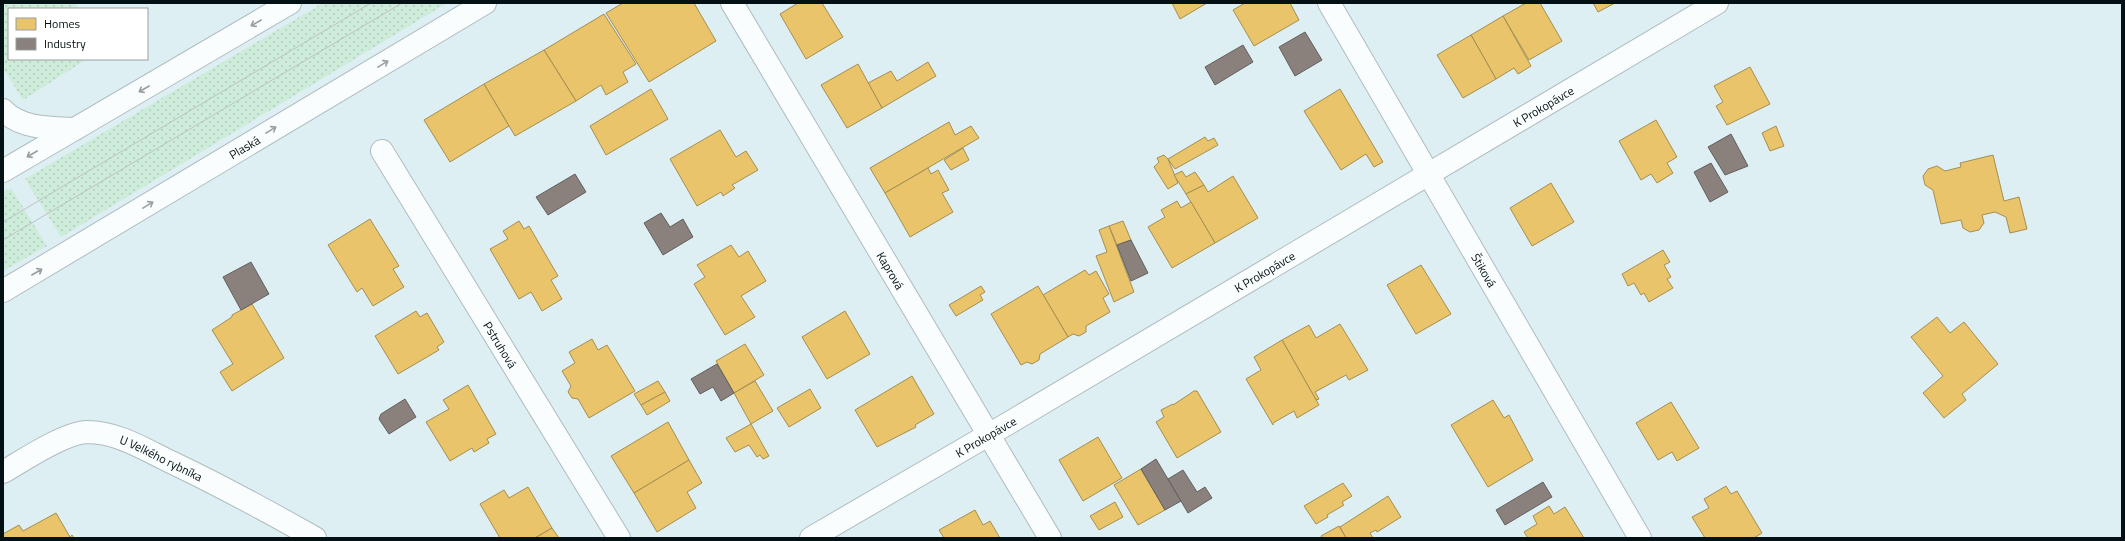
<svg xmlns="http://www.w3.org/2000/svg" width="2125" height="541" font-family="'Titillium Web',sans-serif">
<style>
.grass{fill:url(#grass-dots)}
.homes{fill:#e9c46a;stroke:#a48e50}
.industry{fill:#8a817c;stroke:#625f5d}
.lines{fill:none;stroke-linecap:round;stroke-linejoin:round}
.street-casing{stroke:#aebcc1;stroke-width:24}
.primary-casing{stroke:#aebcc1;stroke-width:24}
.street{stroke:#fafdfd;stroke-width:22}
.primary{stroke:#fafdfd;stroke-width:22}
.tram{stroke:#bdc2c4;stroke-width:1}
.oneway{stroke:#979ea0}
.labels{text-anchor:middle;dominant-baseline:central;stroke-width:4;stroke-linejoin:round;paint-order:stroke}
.street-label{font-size:12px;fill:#031014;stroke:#fff}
</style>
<defs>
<pattern id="grass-dots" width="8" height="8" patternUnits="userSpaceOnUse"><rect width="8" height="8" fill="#ceecda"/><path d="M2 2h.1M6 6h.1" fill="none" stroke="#afc9ba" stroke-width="1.8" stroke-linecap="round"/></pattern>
</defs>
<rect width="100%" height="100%" fill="#deeff4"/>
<g class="grass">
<polygon points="3,3 75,3 79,9 9,9 9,59 87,59 23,100 3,68"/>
<polygon points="323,3 447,3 61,237 25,179"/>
<polygon points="11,188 47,246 3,271 3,192"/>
</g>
<g class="homes">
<polygon points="623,3 694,3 716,41 649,82 606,13"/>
<polygon points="798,3 822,3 843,37 806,59 780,14"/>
<polygon points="1172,3 1207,3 1180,19"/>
<polygon points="1245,3 1290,3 1299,20 1254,46 1233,10"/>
<polygon points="1526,3 1540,3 1562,41 1529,60 1503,16"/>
<polygon points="1593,3 1615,3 1598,12"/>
<polygon points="604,14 636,64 623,72 628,82 606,95 601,85 576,101 544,50"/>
<polygon points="1503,16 1531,66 1518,74 1514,68 1496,79 1471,35"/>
<polygon points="1471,35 1496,79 1463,98 1437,55"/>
<polygon points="544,50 576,101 515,136 484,84"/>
<polygon points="928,62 936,76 882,108 868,83 891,71 897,81"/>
<polygon points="858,64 882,108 847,128 821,85"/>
<polygon points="1750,67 1770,104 1727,125 1716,106 1723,102 1714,86"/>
<polygon points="484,84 509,126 450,162 424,120"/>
<polygon points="651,89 668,119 606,155 590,126"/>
<polygon points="1340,89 1383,162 1374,167 1366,154 1341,170 1304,111"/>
<polygon points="1656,120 1677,157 1667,163 1673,173 1657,183 1651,174 1641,180 1619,141"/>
<polygon points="949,122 955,135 971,126 979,138 885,193 870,168"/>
<polygon points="1776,126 1784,146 1770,151 1762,133"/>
<polygon points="720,130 736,157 746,151 758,170 732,185 735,188 723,196 721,192 697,206 670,159"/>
<polygon points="1205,137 1208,141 1214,138 1218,145 1175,169 1168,159"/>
<polygon points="963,148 969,160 951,170 944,160"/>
<polygon points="1164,155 1168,159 1178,183 1168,189 1154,167 1159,162 1157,158"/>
<polygon points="1993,155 2004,201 2019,197 2027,229 2010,233 2006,217 1995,212 1982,215 1984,223 1979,230 1970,232 1963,228 1961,220 1941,224 1933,190 1925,185 1923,176 1928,169 1937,166 1945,171 1961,167 1960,163"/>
<polygon points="928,168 931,174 938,170 949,190 942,193 953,212 910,237 885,193"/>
<polygon points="1182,171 1186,177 1195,172 1204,185 1186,194 1174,175"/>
<polygon points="1233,176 1258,218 1215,243 1186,194 1204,185 1208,192"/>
<polygon points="1551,183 1574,222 1532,246 1510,208"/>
<polygon points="1177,201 1181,208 1191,202 1215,243 1172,268 1148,227 1165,217 1161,210"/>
<polygon points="370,219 399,266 393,269 404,287 373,306 362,288 357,292 328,245"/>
<polygon points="519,221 524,229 529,226 558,276 551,280 562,299 542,311 531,292 519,299 490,249 508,239 503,231"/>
<polygon points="1123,221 1131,240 1117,245 1109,226"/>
<polygon points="1109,226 1134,292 1114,302 1096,256 1107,252 1099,230"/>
<polygon points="731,245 739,257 748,251 766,281 741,296 755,317 725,335 694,284 705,277 697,265"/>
<polygon points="1663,250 1670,262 1664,265 1671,277 1667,279 1673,288 1649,302 1644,293 1641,295 1634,283 1628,286 1622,274"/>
<polygon points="1421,265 1451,314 1416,334 1387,285"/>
<polygon points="1085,270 1089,275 1096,271 1109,294 1103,298 1110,312 1086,326 1086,332 1079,336 1073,334 1068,337 1043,295"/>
<polygon points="981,286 985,292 980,295 983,300 956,316 949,305"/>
<polygon points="1038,286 1068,337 1040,354 1039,360 1032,364 1027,362 1021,365 991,314"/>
<polygon points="252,304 284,358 232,391 220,372 233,364 212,330 232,317 232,315"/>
<polygon points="416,311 420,317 427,313 444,342 437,347 439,350 398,374 375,336"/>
<polygon points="845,311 870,354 827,379 802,337"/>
<polygon points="1937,317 1950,333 1964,322 1998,364 1962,394 1966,400 1944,418 1923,393 1943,376 1911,337"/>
<polygon points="1340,324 1368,370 1349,380 1346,375 1315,392 1319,399 1316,400 1282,340 1309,325 1316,338"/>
<polygon points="592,339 598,350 607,345 635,391 589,418 578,399 572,398 568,392 571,386 562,371 575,363 569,352"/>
<polygon points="1282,340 1319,405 1297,418 1294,411 1273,423 1273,425 1246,379 1261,370 1254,357"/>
<polygon points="745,344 764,375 734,393 716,361"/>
<polygon points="912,376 934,414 915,425 916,427 877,447 855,410"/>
<polygon points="658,381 665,392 641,405 634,394"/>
<polygon points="755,381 773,411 751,424 734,393"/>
<polygon points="468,385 496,434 487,439 489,443 474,452 472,448 450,461 426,422 449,409 443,400"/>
<polygon points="810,389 821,408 789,427 777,408"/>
<polygon points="1194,391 1197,391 1221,432 1177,458 1156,422 1164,417 1161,410 1173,404 1173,405"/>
<polygon points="665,392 670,401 647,415 641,405"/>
<polygon points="1493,400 1504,418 1509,415 1533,460 1488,487 1451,425"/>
<polygon points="1671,402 1699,448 1677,461 1672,452 1658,460 1636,423"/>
<polygon points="668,422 689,460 634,493 611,456"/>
<polygon points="751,424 769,456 763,459 760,455 757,457 749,445 735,452 726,438"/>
<polygon points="1098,437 1122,478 1083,501 1059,460"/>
<polygon points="689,460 702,483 687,492 696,508 657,532 634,493"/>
<polygon points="1141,469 1165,510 1138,525 1114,485"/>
<polygon points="1343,483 1352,496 1342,502 1344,505 1327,515 1328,517 1316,524 1304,506"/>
<polygon points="1726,486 1731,494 1737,491 1762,533 1754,538 1705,538 1692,517 1709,508 1704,499"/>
<polygon points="528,487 552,528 535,538 500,538 480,504 504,490 509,498"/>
<polygon points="1388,496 1401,517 1377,532 1376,530 1370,533 1373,538 1346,538 1340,527"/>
<polygon points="1115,502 1123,517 1099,530 1090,516"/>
<polygon points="1549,506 1554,514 1565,507 1584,538 1528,538 1524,532 1537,524 1533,516"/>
<polygon points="975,510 983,525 990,521 1000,538 944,538 939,530"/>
<polygon points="56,513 70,537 72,535 74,538 3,538 3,534 19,525 23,531"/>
<polygon points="1339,526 1346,538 1322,538 1321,536"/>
<polygon points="552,528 559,538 535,538"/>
</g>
<g class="industry">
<polygon points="1305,32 1322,60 1295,76 1279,47"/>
<polygon points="1243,45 1253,62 1215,85 1205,67"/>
<polygon points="1731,134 1748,166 1725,175 1708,147"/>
<polygon points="1711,163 1728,192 1710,202 1694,172"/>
<polygon points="575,174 586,192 548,215 536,197"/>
<polygon points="661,213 670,227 683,219 693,237 663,255 644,223"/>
<polygon points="1131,240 1148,273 1131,281 1117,245"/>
<polygon points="251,262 269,294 241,310 223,277"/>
<polygon points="717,364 734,393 721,401 713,387 700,394 691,379"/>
<polygon points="405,399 416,417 389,434 379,419 381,414"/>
<polygon points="1156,459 1181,501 1165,510 1141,469"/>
<polygon points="1183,470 1197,492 1205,487 1212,498 1188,513 1168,479"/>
<polygon points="1543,482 1552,497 1505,525 1496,510"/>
</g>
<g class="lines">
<g class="street-casing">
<g id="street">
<path id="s1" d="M732 3 1050 538"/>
<path id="s2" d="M1329 3 1640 538"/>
<path id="s3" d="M382 151 619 538"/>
<path id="s4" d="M3 472C24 460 64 433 87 432 119 432 147 451 175 464 223 487 269 512 315 538"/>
<path id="s5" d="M811 538 1014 420 1717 3"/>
</g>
</g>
<g class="primary-casing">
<g id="primary">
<path d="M3 110C21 129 51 128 75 129"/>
<polyline points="3,171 290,3"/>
<path id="s6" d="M3 291 485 3"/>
</g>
</g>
<use href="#street" class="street"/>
<use href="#primary" class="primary"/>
<g class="tram">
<polyline points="3,222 371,3"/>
<polyline points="3,240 402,3"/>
</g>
</g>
<defs><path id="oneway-shaft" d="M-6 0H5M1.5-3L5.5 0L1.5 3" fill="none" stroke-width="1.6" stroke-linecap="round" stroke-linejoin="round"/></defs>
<g class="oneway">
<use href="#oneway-shaft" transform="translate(256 23) rotate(150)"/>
<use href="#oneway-shaft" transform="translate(383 64) rotate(-31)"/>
<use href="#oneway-shaft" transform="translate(144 89) rotate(150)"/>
<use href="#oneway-shaft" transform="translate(271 130) rotate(-31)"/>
<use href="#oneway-shaft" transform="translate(32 154) rotate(150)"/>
<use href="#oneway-shaft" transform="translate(148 205) rotate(-31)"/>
<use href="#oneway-shaft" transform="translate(37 272) rotate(-30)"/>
</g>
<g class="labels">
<g class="street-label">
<text stroke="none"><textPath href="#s5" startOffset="850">K Prokopávce</textPath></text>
<text stroke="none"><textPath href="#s6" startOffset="281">Plaská</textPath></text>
<text stroke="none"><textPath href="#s1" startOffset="311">Kaprová</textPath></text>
<text stroke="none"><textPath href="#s2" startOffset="309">Štiková</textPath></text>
<text stroke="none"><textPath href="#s5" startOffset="526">K Prokopávce</textPath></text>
<text stroke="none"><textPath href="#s3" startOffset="227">Pstruhová</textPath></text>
<text stroke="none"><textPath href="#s5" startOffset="202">K Prokopávce</textPath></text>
<text stroke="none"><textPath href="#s4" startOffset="173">U Velkého rybníka</textPath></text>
</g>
</g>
<rect width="2125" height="541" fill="none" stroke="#031014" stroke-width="8"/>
<rect x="8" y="8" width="140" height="52" fill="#ffffff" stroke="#9a9fa1"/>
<rect x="16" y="18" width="20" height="12" fill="#e9c46a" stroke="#9a9fa1"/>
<text x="44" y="28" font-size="12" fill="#031014">Homes</text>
<rect x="16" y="38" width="20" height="12" fill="#8a817c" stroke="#9a9fa1"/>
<text x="44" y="48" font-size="12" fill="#031014">Industry</text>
</svg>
